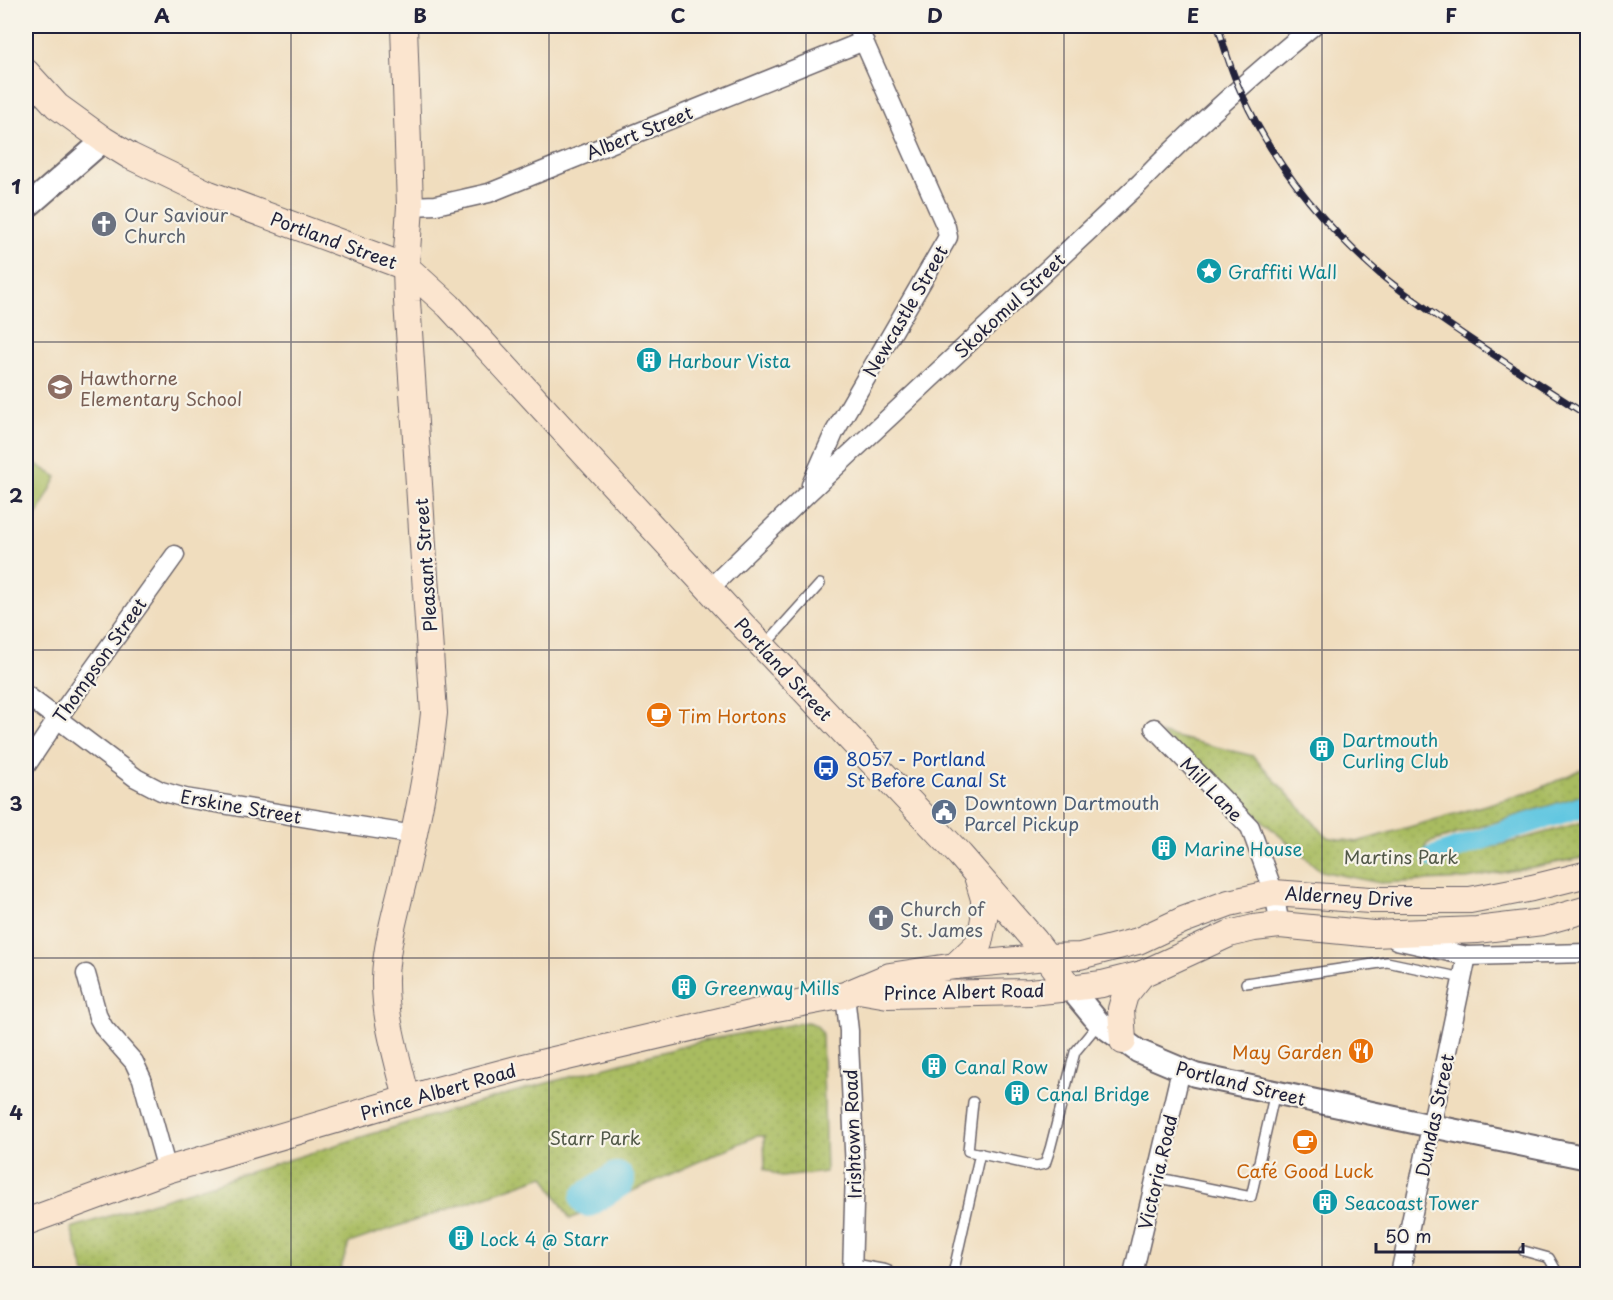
<svg xmlns="http://www.w3.org/2000/svg" width="1613" height="1300" font-family="'Playpen Sans',sans-serif">
<style>
.park{fill:url(#park-dots);stroke:#666f4e;stroke-width:1.5}
.pitch{fill:#a9bc60;stroke:#666f4e;stroke-width:1.5}
.lines{fill:none;stroke-linecap:round;stroke-linejoin:round}
.canal{stroke:#63c7e1;stroke-width:21}
.river{stroke:#63c7e1;stroke-width:36}
.service-casing{stroke:#6a6369;stroke-width:12}
.minor-casing{stroke:#6a6369;stroke-width:21}
.tertiary-casing{stroke:#6a6369;stroke-width:26}
.secondary-casing{stroke:#6a6369;stroke-width:28}
.service{stroke:#fff;stroke-width:9}
.minor{stroke:#fff;stroke-width:18}
.tertiary{stroke:#fff;stroke-width:22}
.secondary{stroke:#fbe5cf;stroke-width:26}
.rail-casing{stroke:#22223b;stroke-width:7}
.rail{stroke:#f7f3e8;stroke-width:4.5;stroke-dasharray:14;stroke-linecap:butt}
.grid{fill:none;stroke:#22223b;stroke-width:1.5;stroke-opacity:0.55}
.labels{text-anchor:middle;dominant-baseline:central;stroke-width:4.5;stroke-linejoin:round;paint-order:stroke}
.street-label{font-size:18px;fill:#22223b;stroke:#f7f3e8}
.worship-label{font-size:18px;fill:#5b616d;stroke:#f7f3e8;text-anchor:start}
.culture-label{font-size:18px;fill:#0d838f;stroke:#f7f3e8;text-anchor:start}
.education-label{font-size:18px;fill:#785e54;stroke:#f7f3e8;text-anchor:start}
.food-label{font-size:18px;fill:#c56008;stroke:#f7f3e8;text-anchor:start}
.transit-label{font-size:18px;fill:#164399;stroke:#f7f3e8;text-anchor:start}
.service-label{font-size:18px;fill:#4e5e75;stroke:#f7f3e8;text-anchor:start}
.park-label{font-size:18px;fill:#515848;stroke:#f7f3e8}
.neatline{fill:none;stroke:#22223b;stroke-width:2}
.grid-label{font-size:20px;text-anchor:middle;font-weight:bold;fill:#22223b}
</style>
<defs>
<pattern id="park-dots" width="8" height="8" patternUnits="userSpaceOnUse" patternTransform="scale(1.5)"><rect width="8" height="8" fill="#a9bc60"/><path d="M2 2h.1M6 6h.1" fill="none" stroke="#91a154" stroke-width="1.8" stroke-linecap="round"/></pattern>
</defs>
<rect width="100%" height="100%" fill="#f7f3e8"/>
<filter id="ink" filterUnits="userSpaceOnUse"><feTurbulence type="fractalNoise" baseFrequency=".0167" numOctaves="2"/><feDisplacementMap in="SourceGraphic" scale="12" xChannelSelector="R" yChannelSelector="G"/><feConvolveMatrix kernelMatrix="1 2 1 2 8 2 1 2 1" color-interpolation-filters="sRGB"/></filter>
<filter id="wash" filterUnits="userSpaceOnUse"><feTurbulence type="fractalNoise" baseFrequency=".008" numOctaves="4" result="noise"/><feDisplacementMap in="SourceGraphic" scale="24" xChannelSelector="R" yChannelSelector="G"/><feGaussianBlur stdDeviation="1.35" result="paint"/><feColorMatrix in="noise" values="0 0 0 0 0 0 0 0 0 0 0 0 0 0 0 0 0 1.4 0 .05"/><feComposite in="paint" operator="in"/></filter>
<g filter="url(#wash)">
<rect width="100%" height="100%" fill="#f0ddbe"/>
<g class="park">
<polygon points="1159,733 1253,756 1327,837 1357,842 1534,791 1587,767 1587,794 1428,843 1425,847 1431,854 1443,857 1496,846 1587,821 1587,857 1467,879 1380,883 1321,871"/>
<path d="M806 1022C815 1023 820 1027 822 1035L826 1172 781 1177 765 1169 764 1136H756L570 1219 544 1176 349 1243 339 1274H85L71 1228 400 1125 525 1089 706 1040Z"/>
</g>
<polygon class="pitch" points="26,458 57,477 26,537"/>
<g class="lines">
<polyline class="canal" points="1432,857 1517,827 1588,805"/>
<polyline class="river" points="588,1199 617,1180"/>
</g>
</g>
<g filter="url(#ink)">
<g class="lines">
<g class="service-casing">
<g id="service">
<polyline points="765,645 820,584"/>
<polyline points="1246,983 1387,962 1463,978"/>
<polyline points="973,1102 968,1151 1036,1166 1045,1164 1050,1149 1075,1052 1099,1023"/>
<polyline points="1156,1178 1169,1180 1251,1197 1275,1092"/>
<polyline points="1524,1251 1549,1258 1558,1274"/>
<polyline points="953,1274 980,1153"/>
</g>
</g>
<g class="minor-casing">
<g id="minor">
<polyline points="410,206 436,205 489,193 864,41"/>
<polyline points="811,485 834,433 948,237 946,227 857,26"/>
<path d="M710 588 808 493 1140 183C1194 127 1253 75 1313 26"/>
<polyline points="26,695 136,778 161,791 185,798 414,835"/>
<polyline points="1154,728 1250,827 1274,893 1280,925"/>
<polyline points="26,766 58,718 175,555"/>
<polyline points="1396,940 1467,956 1588,953"/>
<polyline points="86,974 98,1017 104,1028 134,1062 142,1079 167,1170"/>
<polyline points="845,995 849,1031 849,1043 855,1170 852,1274"/>
<polyline points="852,1268 885,1274"/>
<polyline points="1133,1274 1181,1070"/>
<polyline points="1400,1274 1467,956"/>
</g>
</g>
<g class="tertiary-casing">
<g id="tertiary">
<polyline points="26,208 104,140"/>
<polyline points="1070,988 1099,1023 1138,1051 1195,1075 1432,1126 1588,1158"/>
</g>
</g>
<g class="secondary-casing">
<g id="secondary">
<path d="M404 26 410 206 406 267 407 301 434 713C429 763 419 812 408 861 400 898 386 941 385 978 384 1019 398 1060 407 1099"/>
<polyline points="26,72 57,106 104,140 130,156 209,194 406,267 449,306 736,618 960,855 1035,941 1070,988"/>
<polyline points="955,966 979,943 984,919 984,899 977,876"/>
<polyline points="859,990 888,995 1030,992 1070,988 1102,984 1142,974 1229,934 1254,928 1280,925 1373,934 1477,930 1542,922 1588,909"/>
<polyline points="1123,1041 1121,1009 1125,995 1142,974"/>
<polyline points="26,1222 167,1170 437,1090 520,1068 771,1009 845,995 890,976 955,966 1047,957 1080,956 1138,941 1183,920 1229,903 1274,893 1370,900 1470,900 1532,888 1588,874"/>
</g>
</g>
<use href="#service" class="service"/>
<use href="#minor" class="minor"/>
<use href="#tertiary" class="tertiary"/>
<use href="#secondary" class="secondary"/>
<g class="rail-casing">
<path id="rail" d="M1218 26C1224 47 1231 70 1240 90 1272 162 1321 223 1380 274 1395 287 1412 298 1428 310 1480 347 1534 381 1588 416"/>
</g>
<use href="#rail" class="rail"/>
</g>
</g>
<path class="grid" d="M291 26V1274M549 26V1274M806 26V1274M1064 26V1274M1322 26V1274M26 342H1588M26 650H1588M26 958H1588"/>
<defs>
<g id="church-disc" transform="scale(1.35)"><circle r="9.5" fill="#6b7280" stroke="#f7f3e8"/><path d="M-1.2-6h2.4v3.5h3.3v2.4h-3.3V6h-2.4V-.1h-3.3v-2.4h3.3Z" fill="#fff"/></g>
<g id="sight-disc" transform="scale(1.35)"><circle r="9.5" fill="#0f9aa8" stroke="#f7f3e8"/><path d="M0-6L1.8-2.2L6-1.7L2.9 1.2L3.7 5.4L0 3.3L-3.7 5.4L-2.9 1.2L-6-1.7L-1.8-2.2Z" fill="#fff"/></g>
<g id="building-disc" transform="scale(1.35)"><circle r="9.5" fill="#0f9aa8" stroke="#f7f3e8"/><path d="M-4-6H4V6H1V3H-1V6H-4ZM-2.5-4.3h1.7v1.8h-1.7ZM.8-4.3h1.7v1.8H.8ZM-2.5-1h1.7V.8h-1.7ZM.8-1h1.7V.8H.8Z" fill="#fff"/></g>
<g id="school-disc" transform="scale(1.35)"><circle r="9.5" fill="#8d6e63" stroke="#f7f3e8"/><path d="M0-5L7-2L0 1L-7-2ZM-4 1L0 2.5L4 1V4Q0 6-4 4Z" fill="#fff"/></g>
<g id="cafe-disc" transform="scale(1.35)"><circle r="9.5" fill="#e8710a" stroke="#f7f3e8"/><path d="M-5.5-4.5H6V0H3Q3 3.5 0 3.5H-2.5Q-5.5 3.5-5.5 0ZM3-3.2v2h1.7v-2ZM-6 4.5H4V6H-6Z" fill="#fff"/></g>
<g id="bus-disc" transform="scale(1.35)"><circle r="9.5" fill="#1a4fb4" stroke="#f7f3e8"/><path d="M-5-6H5V4H4V6H2V4H-2V6H-4V4H-5ZM-3.5-4V0h7V-4ZM-3.5 1.2v1.5H-2V1.2ZM2 1.2v1.5H3.5V1.2Z" fill="#fff"/></g>
<g id="civic-disc" transform="scale(1.35)"><circle r="9.5" fill="#5c6f8a" stroke="#f7f3e8"/><path d="M-.6-6.5H3V-4.5H.6V-3L4-1V1h2V6H-6V1h2V-1L-.6-3ZM-1.2 2.5V6h2.4V2.5Z" fill="#fff"/></g>
<g id="restaurant-disc" transform="scale(1.35)"><circle r="9.5" fill="#e8710a" stroke="#f7f3e8"/><path d="M-5-6h1v4h1v-4h1v4h1v-4h1v5L-1.5 .5V6h-2V.5L-5-1ZM5-6V6H3V1.5H1.5Q1.5-4 5-6Z" fill="#fff"/></g>
</defs>
<g fill-rule="evenodd">
<use href="#church-disc" x="104" y="224"/>
<use href="#sight-disc" x="1209" y="271"/>
<use href="#building-disc" x="649" y="360"/>
<use href="#school-disc" x="60" y="387"/>
<use href="#cafe-disc" x="659" y="715"/>
<use href="#building-disc" x="1322" y="749"/>
<use href="#bus-disc" x="826" y="768"/>
<use href="#civic-disc" x="944" y="812"/>
<use href="#building-disc" x="1164" y="848"/>
<use href="#church-disc" x="881" y="918"/>
<use href="#building-disc" x="684" y="987"/>
<use href="#restaurant-disc" x="1361" y="1051"/>
<use href="#building-disc" x="934" y="1066"/>
<use href="#building-disc" x="1017" y="1093"/>
<use href="#cafe-disc" x="1305" y="1142"/>
<use href="#building-disc" x="1325" y="1202"/>
<use href="#building-disc" x="461" y="1238"/>
</g>
<g class="labels">
<g class="street-label">
<text transform="translate(639 132) rotate(-22)">Albert Street</text>
<text transform="translate(334 240) rotate(20)">Portland Street</text>
<text transform="translate(1009 305) rotate(-43)">Skokomul Street</text>
<text transform="translate(905 311) rotate(-60)">Newcastle Street</text>
<text transform="translate(425 565) rotate(-94)">Pleasant Street</text>
<text transform="translate(99 660) rotate(-55)">Thompson Street</text>
<text transform="translate(784 669) rotate(47)">Portland Street</text>
<text transform="translate(1212 789) rotate(46)">Mill Lane</text>
<text transform="translate(241 806) rotate(10)">Erskine Street</text>
<text transform="translate(1349 896) rotate(3)">Alderney Drive</text>
<text transform="translate(964 991) rotate(-1)">Prince Albert Road</text>
<text transform="translate(1241 1083) rotate(14)">Portland Street</text>
<text transform="translate(438 1091) rotate(-16)">Prince Albert Road</text>
<text transform="translate(1434 1115) rotate(-78)">Dundas Street</text>
<text transform="translate(852 1134) rotate(-92)">Irishtown Road</text>
<text transform="translate(1157 1172) rotate(-77)">Victoria Road</text>
</g>
<g class="worship-label">
<text x="124" y="214">Our Saviour<tspan x="124" dy="21">Church</tspan></text>
<text x="900" y="908">Church of<tspan x="900" dy="21">St. James</tspan></text>
</g>
<g class="culture-label">
<text x="1228" y="271">Graffiti Wall</text>
<text x="668" y="360">Harbour Vista</text>
<text x="1342" y="739">Dartmouth<tspan x="1342" dy="21">Curling Club</tspan></text>
<text x="1184" y="848">Marine House</text>
<text x="704" y="987">Greenway Mills</text>
<text x="954" y="1066">Canal Row</text>
<text x="1036" y="1093">Canal Bridge</text>
<text x="1344" y="1202">Seacoast Tower</text>
<text x="480" y="1238">Lock 4 @ Starr</text>
</g>
<g class="education-label">
<text x="80" y="377">Hawthorne<tspan x="80" dy="21">Elementary School</tspan></text>
</g>
<g class="food-label">
<text x="678" y="715">Tim Hortons</text>
<text x="1342" y="1051" text-anchor="end">May Garden</text>
<text x="1305" y="1170" text-anchor="middle">Café Good Luck</text>
</g>
<g class="transit-label">
<text x="846" y="758">8057 - Portland<tspan x="846" dy="21">St Before Canal St</tspan></text>
</g>
<g class="service-label">
<text x="964" y="802">Downtown Dartmouth<tspan x="964" dy="21">Parcel Pickup</tspan></text>
</g>
<g class="park-label">
<text x="1401" y="856">Martins Park</text>
<text x="595" y="1137">Starr Park</text>
</g>
</g>
<rect width="1613" height="1300" fill="none" stroke="#f7f3e8" stroke-width="66"/>
<path d="M1376 1243v9h147v-9" fill="none" stroke="#22223b" stroke-width="3"/>
<text x="1385" y="1243" font-size="18" fill="#22223b" stroke="#f7f3e8" stroke-width="4.5" paint-order="stroke">50 m</text>
<rect x="33" y="33" width="1547" height="1234" class="neatline"/>
<g class="grid-label">
<text x="162" y="23">A</text>
<text x="420" y="23">B</text>
<text x="678" y="23">C</text>
<text x="935" y="23">D</text>
<text x="1193" y="23">E</text>
<text x="1451" y="23">F</text>
<text x="16" y="194">1</text>
<text x="16" y="503">2</text>
<text x="16" y="811">3</text>
<text x="16" y="1120">4</text>
</g>
</svg>
